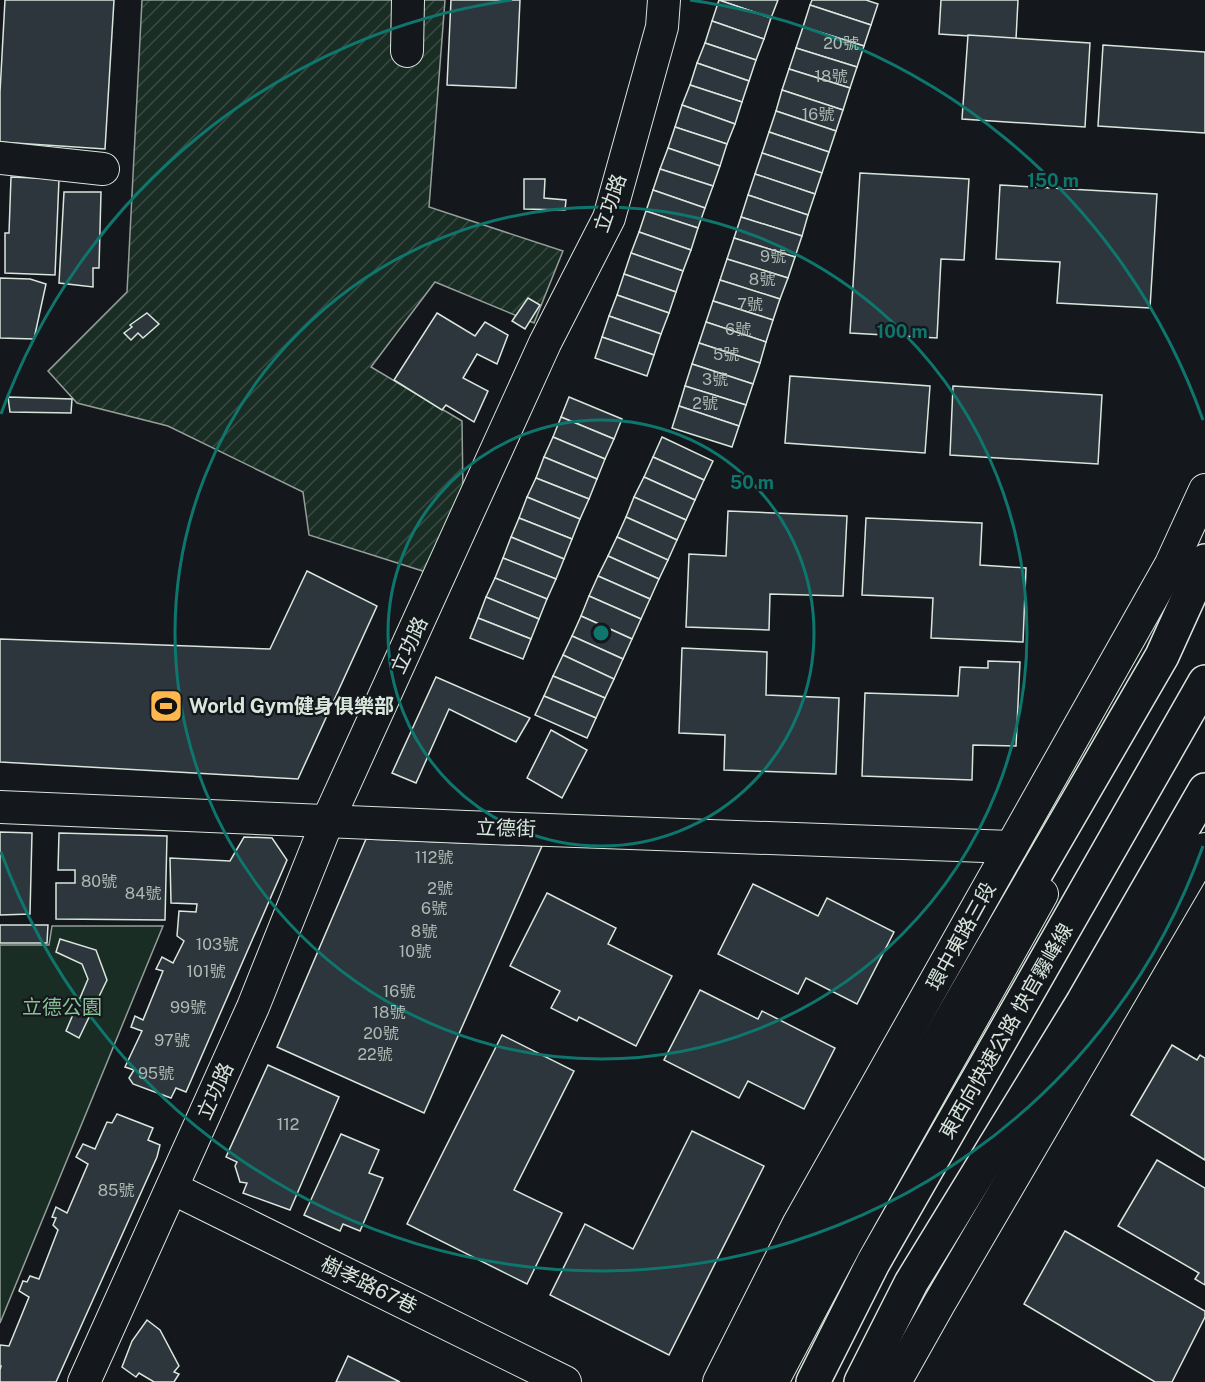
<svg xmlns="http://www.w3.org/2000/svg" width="1205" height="1382" font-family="'Public Sans','Noto Sans TC',sans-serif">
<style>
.park{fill:#1a2d24;stroke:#939e99;stroke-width:1.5}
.garden{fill:url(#garden-furrows);stroke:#939e99;stroke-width:1.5}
.building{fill:#2c363c;stroke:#d8e6dc;stroke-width:1.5}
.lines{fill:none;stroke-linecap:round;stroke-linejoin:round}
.minor-casing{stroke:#d8e6dc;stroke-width:34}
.highway-casing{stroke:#d8e6dc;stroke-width:36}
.minor{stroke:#14181c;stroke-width:32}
.highway{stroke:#14181c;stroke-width:33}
.ring{fill:none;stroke:#0f766e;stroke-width:3}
.labels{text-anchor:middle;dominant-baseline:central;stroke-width:4.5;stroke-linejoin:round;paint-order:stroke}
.number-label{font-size:16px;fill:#adbab4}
.street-label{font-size:20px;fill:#d8e6dc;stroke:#14181c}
.poi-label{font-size:20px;font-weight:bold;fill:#d8e6dc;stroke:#14181c;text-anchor:start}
.park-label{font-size:20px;fill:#8ac095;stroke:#14181c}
.centre{fill:#0f766e;stroke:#14181c;stroke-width:3}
.ring-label{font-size:18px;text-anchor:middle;font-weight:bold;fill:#0f766e;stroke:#14181c;stroke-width:4.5;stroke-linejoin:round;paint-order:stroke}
</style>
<defs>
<pattern id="garden-furrows" width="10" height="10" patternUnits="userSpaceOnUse" patternTransform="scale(1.5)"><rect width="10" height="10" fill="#1a2d24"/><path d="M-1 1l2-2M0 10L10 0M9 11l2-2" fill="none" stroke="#3b4b43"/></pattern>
</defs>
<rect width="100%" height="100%" fill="#14181c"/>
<polygon class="park" points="52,926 163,926 0,1323 0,945 49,945"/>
<polygon class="garden" points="142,0 445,0 429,207 563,251 534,323 435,282 371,367 462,421 463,495 429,573 309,535 303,492 168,426 77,403 48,371 127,292"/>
<g class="building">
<polygon points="5,0 114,0 105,149 0,142 0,92"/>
<polygon points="451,0 520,0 516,88 447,85"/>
<polygon points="719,0 778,0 771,18"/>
<polygon points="719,0 771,18 764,39 712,21"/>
<polygon points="812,0 866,0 878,4 871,25 810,5"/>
<polygon points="941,0 1018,0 1016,39 939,34"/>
<polygon points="810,5 871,25 864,46 803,27"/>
<polygon points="712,21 764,39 756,60 705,43"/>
<polygon points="803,27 864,46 857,67 796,48"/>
<polygon points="968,35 1090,43 1085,127 962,119"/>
<polygon points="705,43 756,60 749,81 697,63"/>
<polygon points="1103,45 1205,52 1205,133 1098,126"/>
<polygon points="796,48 857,67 850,88 789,69"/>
<polygon points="697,63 749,81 742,102 690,85"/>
<polygon points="789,69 850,88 843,110 782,90"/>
<polygon points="690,85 742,102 735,124 682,105"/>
<polygon points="782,90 843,110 836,131 776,111"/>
<polygon points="682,105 735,124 727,144 675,127"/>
<polygon points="776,111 836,131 829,152 769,132"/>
<polygon points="675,127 727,144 720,166 668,148"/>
<polygon points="769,132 829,152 822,173 762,153"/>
<polygon points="668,148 720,166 713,186 660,169"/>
<polygon points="762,153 822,173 815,194 755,174"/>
<polygon points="660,169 713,186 705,208 653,190"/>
<polygon points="860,173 969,179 964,260 941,259 937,338 850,333"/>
<polygon points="755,174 815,194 808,215 748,195"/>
<polygon points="11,177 59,179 55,275 5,273 5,233 9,233"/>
<polygon points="524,179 545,179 544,198 566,200 565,210 524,209"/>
<polygon points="1000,185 1157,194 1150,308 1057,303 1060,262 996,259"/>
<polygon points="653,190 705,208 698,228 646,211"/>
<polygon points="64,192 101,192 99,268 93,268 93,287 59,283"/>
<polygon points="748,195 808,215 802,236 741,217"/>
<polygon points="646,211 698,228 691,250 639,232"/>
<polygon points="741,217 802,236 795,257 734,238"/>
<polygon points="639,232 691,250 683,271 631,253"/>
<polygon points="734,238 795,257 788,278 727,259"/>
<polygon points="631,253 683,271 676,292 624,274"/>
<polygon points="727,259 788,278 780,299 720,280"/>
<polygon points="624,274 676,292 669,313 617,295"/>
<polygon points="0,278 30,279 46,284 34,339 0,338"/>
<polygon points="720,280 780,299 773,320 713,301"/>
<polygon points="617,295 669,313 661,334 609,316"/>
<polygon points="528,298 540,305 525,329 512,321"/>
<polygon points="713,301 773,320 766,342 706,322"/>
<polygon points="147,313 159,324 143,338 138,333 131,340 124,333 132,327 130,325"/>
<polygon points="437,313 475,336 485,322 508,335 497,364 477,354 463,378 488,391 474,422 446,405 442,410 394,380"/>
<polygon points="609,316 661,334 654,355 602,337"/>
<polygon points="706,322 766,342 760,363 699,343"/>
<polygon points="602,337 654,355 647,376 595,358"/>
<polygon points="699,343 760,363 753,384 692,364"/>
<polygon points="692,364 753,384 746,405 685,386"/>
<polygon points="790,376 930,386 925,453 785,443"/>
<polygon points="685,386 746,405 739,426 679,406"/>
<polygon points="953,386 1102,395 1098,464 950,455"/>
<polygon points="8,397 72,399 71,413 10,412"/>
<polygon points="569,397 622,419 614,439 561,417"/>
<polygon points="679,406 739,426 732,447 672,428"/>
<polygon points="561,417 614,439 605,459 553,437"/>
<polygon points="553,437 605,459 597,479 544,457"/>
<polygon points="662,437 713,461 704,480 653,457"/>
<polygon points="544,457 597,479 589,499 536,478"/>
<polygon points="653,457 704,480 695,500 644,477"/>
<polygon points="644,477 695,500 686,520 634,497"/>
<polygon points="536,478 589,499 580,519 527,497"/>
<polygon points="527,497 580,519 572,539 519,518"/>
<polygon points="634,497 686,520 677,540 626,517"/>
<polygon points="728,511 847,516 843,596 770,594 769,630 686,627 689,554 726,556"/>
<polygon points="626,517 677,540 668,560 617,537"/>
<polygon points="519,518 572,539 564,559 511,537"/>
<polygon points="866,518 982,523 980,565 1026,568 1023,642 931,638 933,598 862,595"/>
<polygon points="511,537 564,559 556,579 503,558"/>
<polygon points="617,537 668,560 659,579 608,556"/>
<polygon points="608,556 659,579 650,599 598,576"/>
<polygon points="503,558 556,579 547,599 495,578"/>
<polygon points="307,571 377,606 298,779 0,762 0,639 270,649"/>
<polygon points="598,576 650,599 641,619 589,596"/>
<polygon points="495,578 547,599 539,619 486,597"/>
<polygon points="589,596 641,619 632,639 581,616"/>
<polygon points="486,597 539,619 531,639 478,618"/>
<polygon points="581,616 632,639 623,659 572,636"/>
<polygon points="478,618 531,639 523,659 470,638"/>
<polygon points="572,636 623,659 614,679 563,655"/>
<polygon points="682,648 767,652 766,695 839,698 836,774 724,770 725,735 679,733"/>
<polygon points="563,655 614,679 605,698 553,676"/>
<polygon points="988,661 1020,662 1016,746 973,745 972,780 862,776 865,693 958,696 960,667 988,668"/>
<polygon points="553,676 605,698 596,718 544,696"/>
<polygon points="436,677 530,718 516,742 449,709 416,783 392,773"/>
<polygon points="544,696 596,718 587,738 535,715"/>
<polygon points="551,730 587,750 562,798 527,778"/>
<polygon points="0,832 32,833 30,914 0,915"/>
<polygon points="59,833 167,836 165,920 56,919 56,883 75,883 75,870 58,870"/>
<polygon points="244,837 272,838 287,860 186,1092 176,1088 171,1098 133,1084 129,1078 134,1070 125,1067 142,1031 131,1027 135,1016 143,1020 163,971 156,969 162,957 173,963 184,941 177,936 179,911 196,912 197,904 171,903 170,858 230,861"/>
<polygon points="366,839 542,846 424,1113 277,1047"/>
<polygon points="753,884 818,916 827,898 894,932 857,1004 806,978 798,994 718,954"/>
<polygon points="547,893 616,928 608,944 672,976 636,1046 579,1017 577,1021 551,1008 560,991 510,966"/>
<polygon points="0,925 48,925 47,943 0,943"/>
<polygon points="60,939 96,950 107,980 79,1038 66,1031 88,979 82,964 56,952"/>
<polygon points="700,990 758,1019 762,1011 835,1048 804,1109 748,1081 739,1098 664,1060"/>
<polygon points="502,1035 574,1071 514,1190 562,1213 527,1284 407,1224"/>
<polygon points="1172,1045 1197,1060 1200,1055 1205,1058 1205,1160 1131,1115"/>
<polygon points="268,1065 339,1097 290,1210 243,1193 247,1183 240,1182 235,1166 237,1162 226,1157"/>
<polygon points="117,1114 153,1128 148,1140 160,1145 157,1157 56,1382 0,1382 0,1370 1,1366 0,1366 0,1345 9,1346 29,1297 19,1291 23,1281 27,1282 30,1276 39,1279 58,1230 53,1225 56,1218 52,1217 56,1207 67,1213 88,1164 76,1157 83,1144 95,1149 107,1122 112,1123"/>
<polygon points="692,1131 764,1166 669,1355 550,1295 585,1224 633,1249"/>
<polygon points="341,1134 379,1150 369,1173 383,1178 360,1231 343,1224 340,1231 304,1215"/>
<polygon points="1157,1160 1205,1188 1205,1285 1195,1279 1199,1273 1118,1226"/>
<polygon points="1065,1231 1205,1311 1205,1317 1172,1382 1155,1382 1024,1304"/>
<polygon points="147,1320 160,1330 179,1366 174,1372 179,1374 174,1382 154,1382 139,1373 136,1377 122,1367 132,1341"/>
<polygon points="348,1356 400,1382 336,1382"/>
</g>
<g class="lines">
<g class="minor-casing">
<g id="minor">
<polyline points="407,51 408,0"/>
<polyline points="0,158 103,169"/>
<polyline points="0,807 466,827 1011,847"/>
<polyline points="172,1188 565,1382"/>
<polyline points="84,1382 253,1007 328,820 545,343 609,218 662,27 664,0"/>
<polyline points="719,1382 799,1223 1171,564 1205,490"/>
<polyline points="772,1382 846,1243 1042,894"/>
<polyline points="895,1382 939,1304 1205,849"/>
</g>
</g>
<g class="highway-casing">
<g id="highway">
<polyline points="747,1382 827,1233 1162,656 1205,561"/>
<polyline points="813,1382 873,1263 1205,682"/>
<polyline points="861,1382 911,1283 1083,1002 1205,790"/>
</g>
</g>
<use href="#minor" class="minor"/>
<use href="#highway" class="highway"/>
</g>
<g class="ring">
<circle cx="601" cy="633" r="213"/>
<circle cx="601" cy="633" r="426"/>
<path d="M1203 846A639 639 0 0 1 1 852M1 414A639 639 0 0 1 512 0M690 0A639 639 0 0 1 1203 420"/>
</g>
<defs>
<g id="stadium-square" transform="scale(1.725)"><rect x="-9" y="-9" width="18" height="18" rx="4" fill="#ffb74d" stroke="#14181c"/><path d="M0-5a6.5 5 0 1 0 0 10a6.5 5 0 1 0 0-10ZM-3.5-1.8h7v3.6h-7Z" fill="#111"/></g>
</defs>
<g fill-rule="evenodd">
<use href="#stadium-square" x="166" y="706"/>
</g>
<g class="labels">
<g class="number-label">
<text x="841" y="43">20號</text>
<text x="831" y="76">18號</text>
<text x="818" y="114">16號</text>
<text x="773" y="256">9號</text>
<text x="762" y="279">8號</text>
<text x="750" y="304">7號</text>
<text x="738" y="329">6號</text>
<text x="726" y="354">5號</text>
<text x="715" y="379">3號</text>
<text x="705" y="403">2號</text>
<text x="434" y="857">112號</text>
<text x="99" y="881">80號</text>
<text x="440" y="888">2號</text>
<text x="143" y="893">84號</text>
<text x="434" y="908">6號</text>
<text x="424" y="931">8號</text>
<text x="217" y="944">103號</text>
<text x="415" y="951">10號</text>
<text x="206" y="971">101號</text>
<text x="399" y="991">16號</text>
<text x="188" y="1007">99號</text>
<text x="389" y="1012">18號</text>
<text x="381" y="1033">20號</text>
<text x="172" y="1040">97號</text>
<text x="375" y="1054">22號</text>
<text x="156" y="1073">95號</text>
<text x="288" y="1124">112</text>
<text x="116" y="1190">85號</text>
</g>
<g class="street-label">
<text transform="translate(610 203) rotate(-71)">立功路</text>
<text transform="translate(409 645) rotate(-65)">立功路</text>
<text transform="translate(506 828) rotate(2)">立德街</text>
<text transform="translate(961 936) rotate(-61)">環中東路三段</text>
<text transform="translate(1006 1031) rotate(-60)">東西向快速公路 快官霧峰線</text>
<text transform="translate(215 1091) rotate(-66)">立功路</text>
<text transform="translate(369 1285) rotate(26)">樹孝路67巷</text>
</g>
<g class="poi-label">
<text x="189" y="706">World Gym健身俱樂部</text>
</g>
<g class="park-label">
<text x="62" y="1007">立德公園</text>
</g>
</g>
<circle cx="601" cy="633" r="9" class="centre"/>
<g class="ring-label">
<text x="1053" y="187">150 m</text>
<text x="902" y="338">100 m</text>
<text x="752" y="489">50 m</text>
</g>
</svg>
